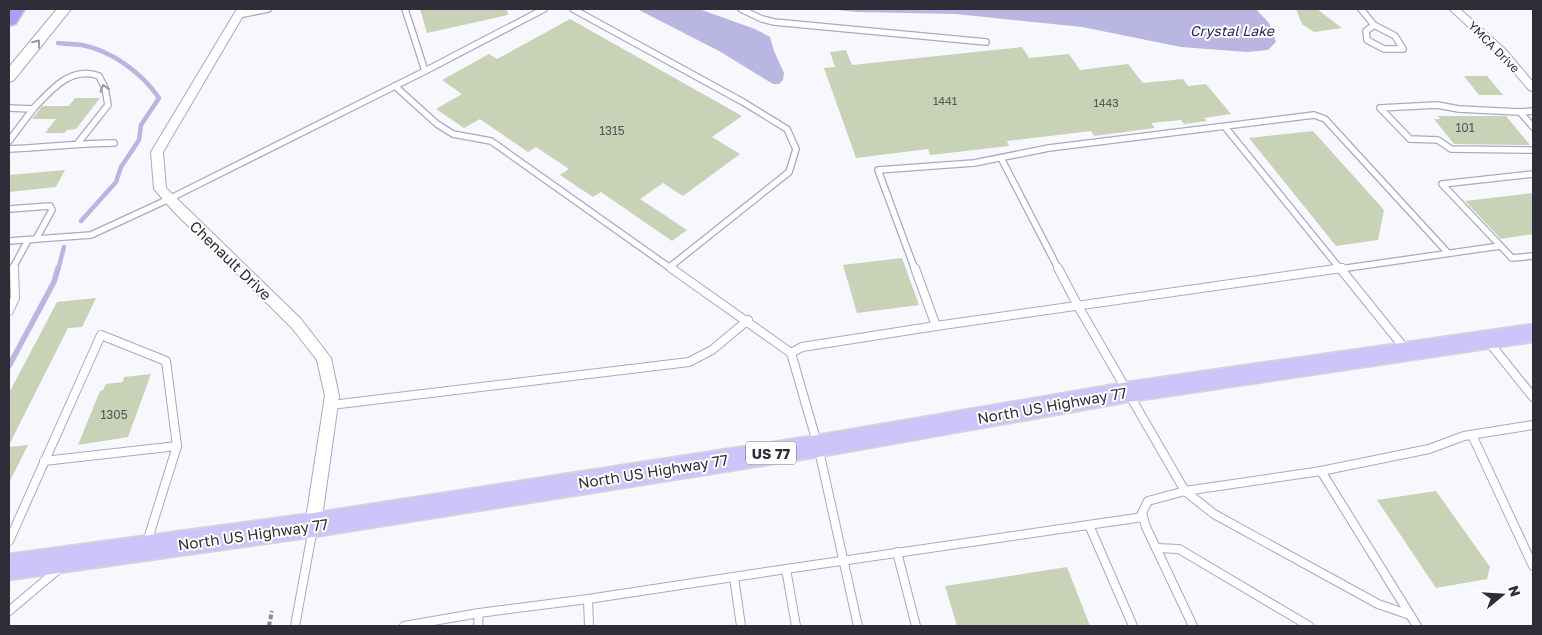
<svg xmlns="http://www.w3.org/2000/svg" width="1542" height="635" font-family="'Golos Text',sans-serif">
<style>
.water{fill:#bab6e2}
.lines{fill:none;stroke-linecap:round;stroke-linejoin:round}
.stream-far1{stroke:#bab6e2;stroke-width:4.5}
.stream{stroke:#bab6e2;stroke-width:5.5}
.building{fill:#c8d2b6}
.service-far1-casing{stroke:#aba8c5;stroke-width:8}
.service-casing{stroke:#aba8c5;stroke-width:10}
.minor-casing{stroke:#aba8c5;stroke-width:2}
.secondary-casing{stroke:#aba8c5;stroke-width:2}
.primary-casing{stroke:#d5d5d7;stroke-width:3}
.motorway-casing{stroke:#d5d5d7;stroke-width:3}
.path{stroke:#898991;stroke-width:4;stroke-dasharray:4.5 2.5;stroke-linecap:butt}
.service-far1{stroke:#fff;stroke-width:5.5}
.service{stroke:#fff;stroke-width:8}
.minor{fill:#fff;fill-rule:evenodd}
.secondary{fill:#fff;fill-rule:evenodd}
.primary{fill:#ccc5fa;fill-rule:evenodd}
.motorway{fill:#aa9ef6;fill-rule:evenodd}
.oneway{stroke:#96969c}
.labels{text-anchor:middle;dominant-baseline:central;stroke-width:4;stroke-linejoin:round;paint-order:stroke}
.far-number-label{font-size:11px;fill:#545658}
.far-street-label{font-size:12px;fill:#2e2d38;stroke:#fff}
.number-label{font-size:12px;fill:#545658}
.far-water-label{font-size:14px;font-style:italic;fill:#2d2257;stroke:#fff}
.shield{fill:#fff;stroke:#6d6c74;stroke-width:1}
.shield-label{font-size:14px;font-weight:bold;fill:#2e2d38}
.street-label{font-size:15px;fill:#2e2d38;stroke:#fff}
</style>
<rect width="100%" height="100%" fill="#f7f7fd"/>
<g class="water">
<polygon points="637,9 699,9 755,29 770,37 774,51 784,73 783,80 779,84 773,84 719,51"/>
<polygon points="827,9 1256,9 1269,23 1276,42 1268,50 1247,52 1181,47 1082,27 956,14 857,12"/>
</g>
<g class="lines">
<g class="stream-far1">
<path d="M58 43C66 44 74 44 82 45 112 51 142 73 159 98L141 125 139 140 121 167 116 182 81 221"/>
<polyline points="58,270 64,247"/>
</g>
<polyline class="stream" points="9,366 54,282 58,268"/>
</g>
<g class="building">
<polygon points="420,9 507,9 508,15 427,33"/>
<polygon points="1296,9 1317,9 1342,28 1314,32 1302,24"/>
<polygon points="570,19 742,116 712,137 740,154 683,196 663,183 640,199 687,230 672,241 601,192 593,197 560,175 569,169 536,147 528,152 480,119 464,128 436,109 462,94 442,80 489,54 497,59"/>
<polygon points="1022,47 1029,58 1069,54 1080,70 1128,64 1143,83 1183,79 1188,86 1206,84 1231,114 1204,118 1207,121 1184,124 1181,120 1151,123 1155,128 1094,136 1091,131 1007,141 1009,146 930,155 928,149 856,158 824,68 835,67 830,52 846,50 852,65"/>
<polygon points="1464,76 1487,76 1503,95 1479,95"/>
<polygon points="75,98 100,98 76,129 67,130 64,133 45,133 56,119 32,119 42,106 69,106"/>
<polygon points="1438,116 1506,116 1530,145 1454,144 1434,119 1440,119"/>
<polygon points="1313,131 1384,210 1378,240 1336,246 1249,138"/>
<polygon points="65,170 56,187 9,192 9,175"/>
<polygon points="1533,193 1533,234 1501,239 1465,201"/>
<polygon points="902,258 919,305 857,313 843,265"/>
<polygon points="96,298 82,327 68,328 9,445 9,393 57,302"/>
<polygon points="151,374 128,437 78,445 100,391 103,390 106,384 123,382 124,377"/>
<polygon points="28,445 9,483 9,447"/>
<polygon points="1436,491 1490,567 1487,579 1436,588 1377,500"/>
<polygon points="1067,567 1090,626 957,626 945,586"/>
</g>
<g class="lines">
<g class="service-far1-casing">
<g id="service-far1">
<polyline points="405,9 425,71"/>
<polyline points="573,9 743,102 787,129 796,149 789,172 671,266"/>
<polyline points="741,9 762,19 774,22 986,42"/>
<polyline points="1361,9 1374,25"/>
<polyline points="238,15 268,9"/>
<polygon points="1374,25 1395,36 1403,49 1384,49 1367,40 1366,31"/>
<polyline points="395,86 437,124 453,134 491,141 673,270"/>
<polyline points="9,108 33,109 9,141"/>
<path d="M33 109C50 91 71 65 99 76L105 88 108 105 78 143"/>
<polyline points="1533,111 1520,112 1533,127"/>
<polyline points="1520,112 1459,109 1437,105 1380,108 1410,139 1438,140 1451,149 1533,150"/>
<polyline points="1225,127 1341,270"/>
<path d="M9 149C44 148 79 143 114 143"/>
<polyline points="1001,158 1059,270"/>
<polyline points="1533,174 1442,184 1512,258 1533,256"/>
<polyline points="9,209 50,206 52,210 36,239"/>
<polyline points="9,241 91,235 169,199 425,71 544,9"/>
<polyline points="14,270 14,266 28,240"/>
<polyline points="915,270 878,170 974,163 1049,148 1314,115 1325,119 1448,253"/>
<polyline points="1333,270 1500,246"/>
</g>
</g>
<g class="service-casing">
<g id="service">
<polyline points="671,268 791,353 818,446 858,626"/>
<polyline points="1058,268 1078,306 1185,491 1214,514 1378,604 1410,615"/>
<polyline points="1340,268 1406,350"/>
<polyline points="9,311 15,298 14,268"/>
<polyline points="936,326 1342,268"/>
<polyline points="1488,341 1533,397"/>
<polyline points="791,353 802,347 936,326 915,268"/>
<polyline points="331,405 689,362 712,350 748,320"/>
<polyline points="1472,435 1533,566"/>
<polyline points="44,461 177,446"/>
<polyline points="1321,471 1417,626"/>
<polyline points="1089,525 1133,626"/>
<polyline points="9,541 101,335 166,361 177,446 147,542"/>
<polyline points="1156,548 1179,549 1309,626"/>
<polyline points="897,552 916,626"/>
<polyline points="786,569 1143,517"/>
<polyline points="734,577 741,626"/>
<polyline points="588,599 589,626"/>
<polyline points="9,611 60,568"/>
<polyline points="295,626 313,528"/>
<polyline points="404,626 479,613 588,599 786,569 796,626"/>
<polyline points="478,626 479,613"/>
<polyline points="1193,626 1146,527 1142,513 1148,501 1185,491 1321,471 1429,449 1464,436 1533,425"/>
</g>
</g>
<g class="minor-casing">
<g id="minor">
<polygon points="237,9 247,9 163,152 166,188 301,319 331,358 339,396 321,525 319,530 313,533 307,530 305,525 325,396 317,360 291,327 175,213 154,189 151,152"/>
<polygon points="1449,9 1460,9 1505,49 1533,82 1533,91 1529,90 1497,53"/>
</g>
</g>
<g class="secondary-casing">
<polygon id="secondary" points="57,9 71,9 14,80 9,82 9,67"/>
</g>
<g class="primary-casing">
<polygon id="primary" points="1533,324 1533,342 1128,402 818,457 313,537 9,580 9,554 313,513 818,435 1128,382"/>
</g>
<g class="motorway-casing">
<polygon id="motorway" points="9,9 25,9 16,24 9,26"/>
</g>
<polyline class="path" points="269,626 272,611"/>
<use href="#service-far1" class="service-far1"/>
<use href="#service" class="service"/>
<use href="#minor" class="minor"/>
<use href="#secondary" class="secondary"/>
<use href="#primary" class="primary"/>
<use href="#motorway" class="motorway"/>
</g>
<defs><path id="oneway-chevron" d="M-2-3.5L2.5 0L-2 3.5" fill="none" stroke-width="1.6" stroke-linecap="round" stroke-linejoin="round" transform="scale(1.25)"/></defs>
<g class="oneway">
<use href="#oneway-chevron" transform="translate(37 43) rotate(-52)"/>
<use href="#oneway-chevron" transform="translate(104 88) rotate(-107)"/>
</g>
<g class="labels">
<g class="far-number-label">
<text x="945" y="100">1441</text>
<text x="1106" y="102">1443</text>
</g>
<g class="far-street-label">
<text transform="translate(1494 47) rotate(45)">YMCA Drive</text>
</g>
<g class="number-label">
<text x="1465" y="127">101</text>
<text x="612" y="130">1315</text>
<text x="114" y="414">1305</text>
</g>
<g class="far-water-label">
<text x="1232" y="30">Crystal Lake</text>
</g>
<rect class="shield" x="746" y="441.5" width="50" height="23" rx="4"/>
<g class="shield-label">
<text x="771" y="453">US 77</text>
</g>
<g class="street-label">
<text transform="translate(231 260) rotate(44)">Chenault Drive</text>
<text transform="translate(1052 405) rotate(-10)">North US Highway 77</text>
<text transform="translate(653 471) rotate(-9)">North US Highway 77</text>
<text transform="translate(253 534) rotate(-8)">North US Highway 77</text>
</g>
</g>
<rect width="1542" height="635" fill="none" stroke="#2e2d38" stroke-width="20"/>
<g transform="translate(1502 595) rotate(72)" stroke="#ffffff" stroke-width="4" paint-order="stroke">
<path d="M0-4L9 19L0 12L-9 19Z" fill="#2e2d38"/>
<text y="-8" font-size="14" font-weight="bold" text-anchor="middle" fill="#2e2d38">N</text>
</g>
</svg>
